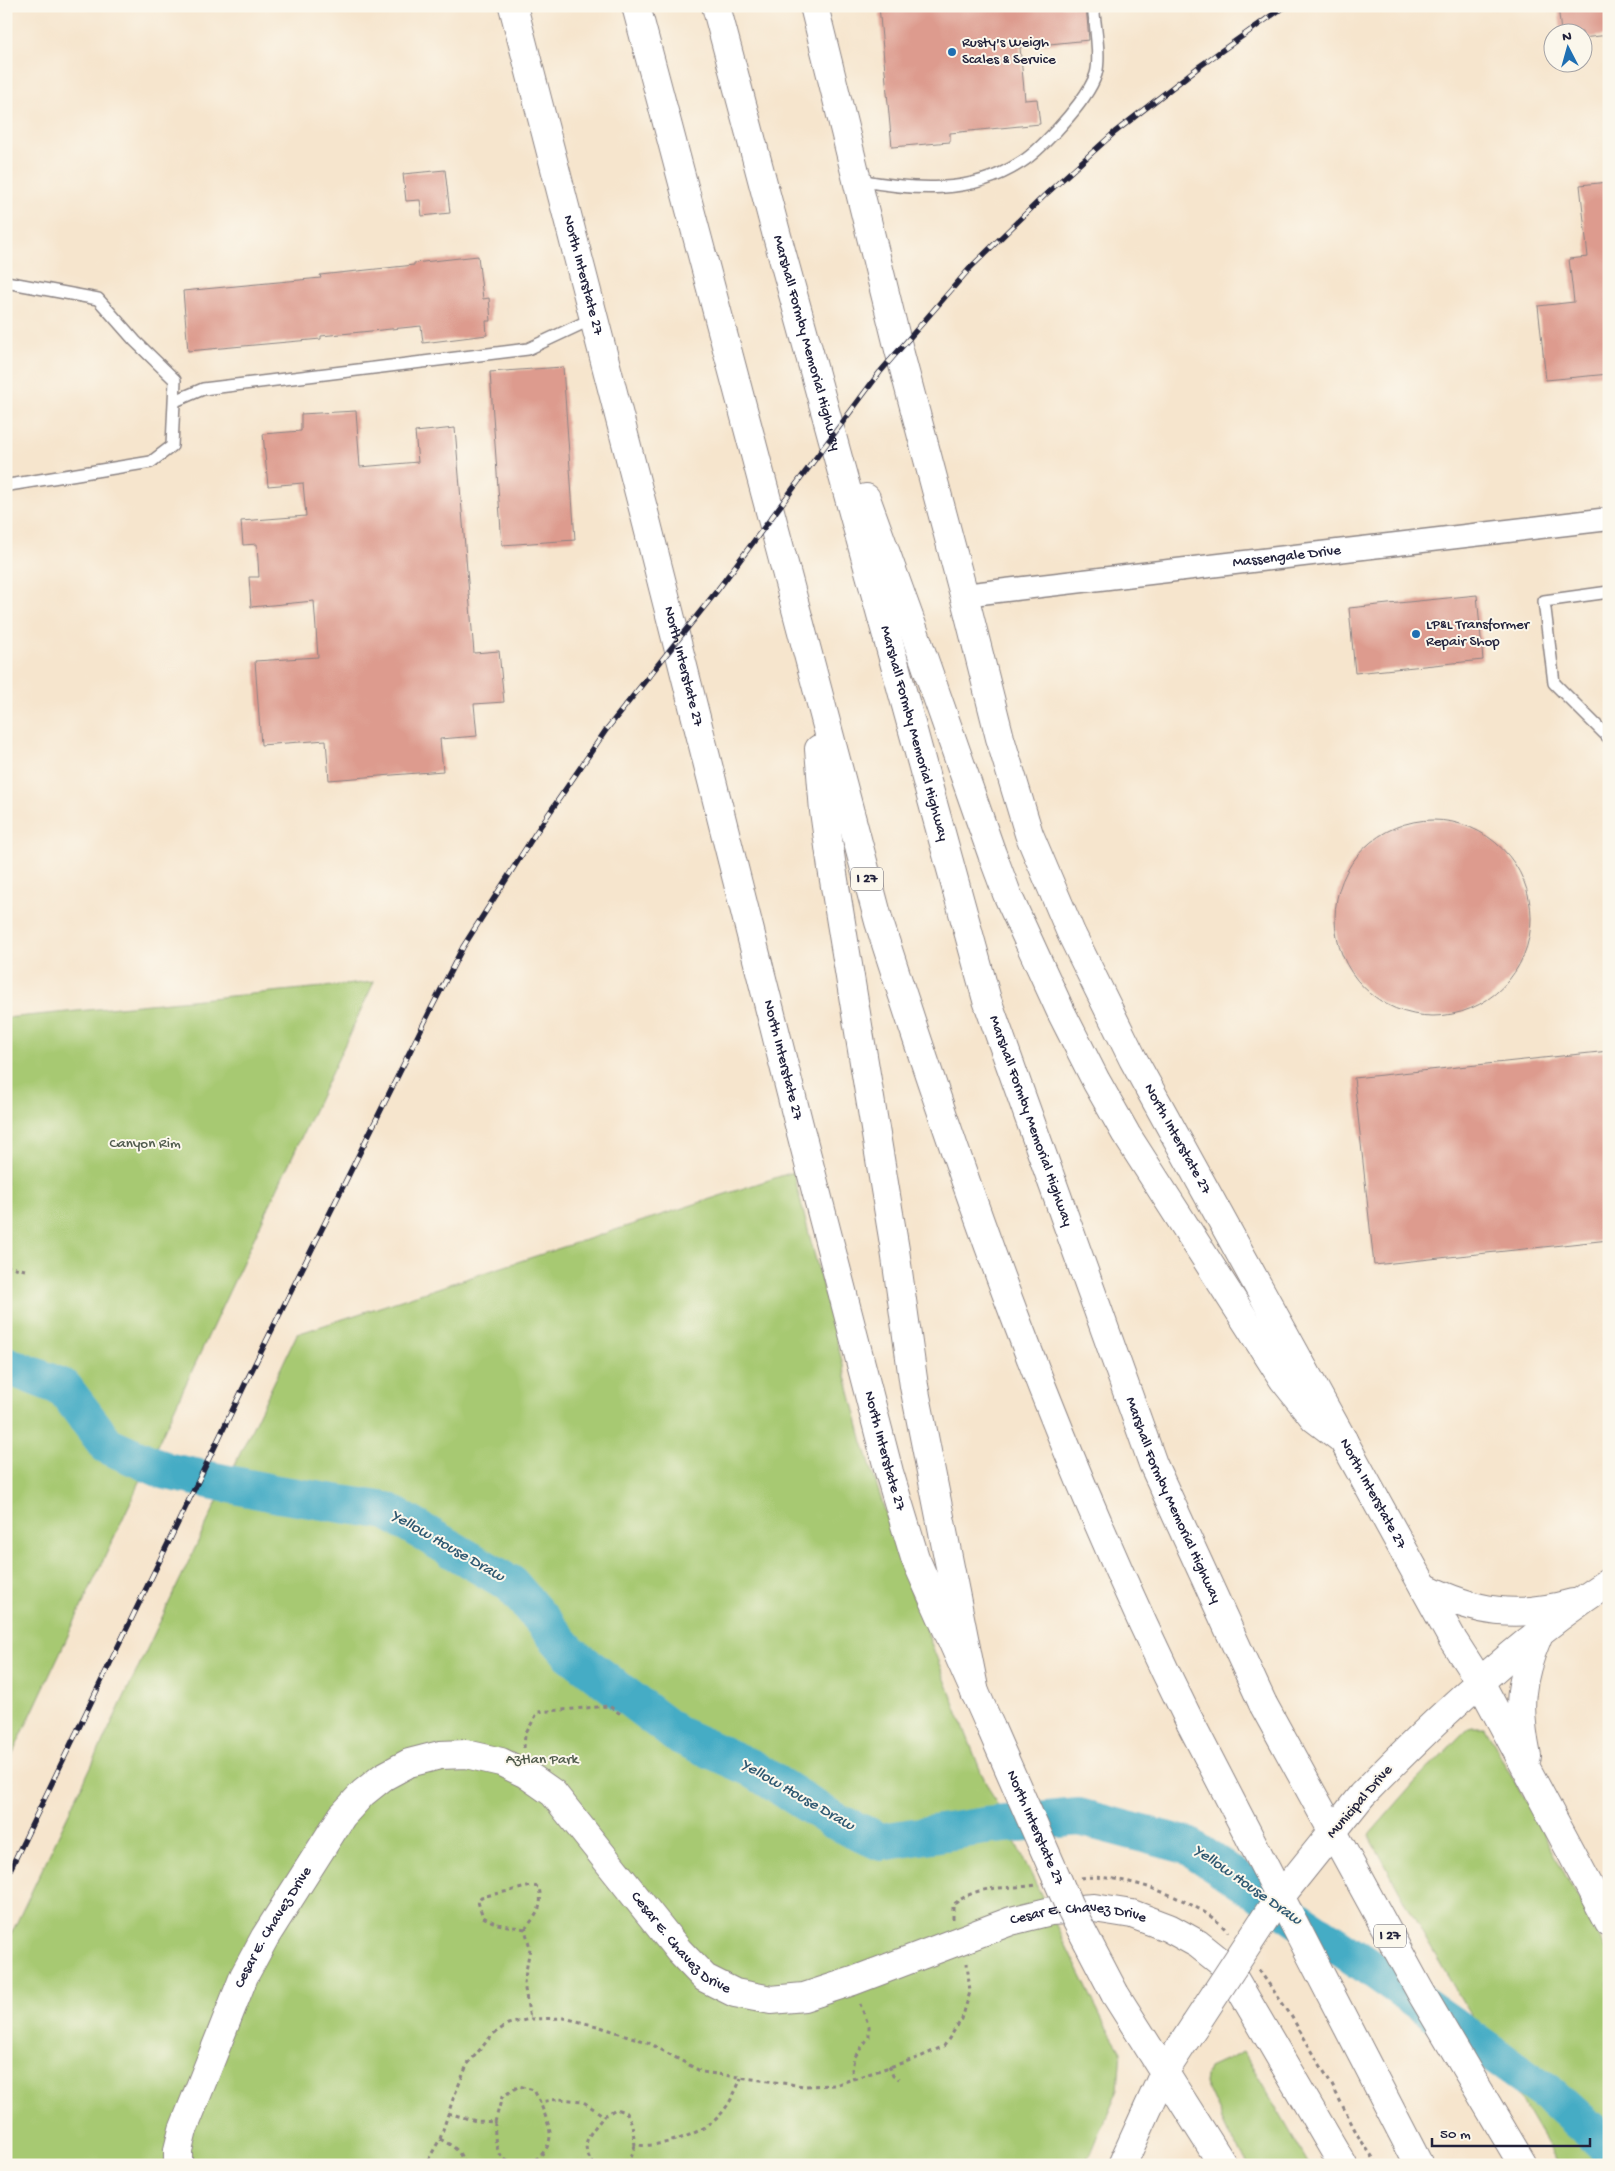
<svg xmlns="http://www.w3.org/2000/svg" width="1615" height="2171" font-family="'Gochi Hand',sans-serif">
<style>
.green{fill:#a7c972;stroke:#647656}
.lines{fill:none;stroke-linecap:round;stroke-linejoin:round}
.river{stroke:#45acc5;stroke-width:38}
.building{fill:#dd9b8e}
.lane-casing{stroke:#8c8484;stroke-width:14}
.street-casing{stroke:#8c8484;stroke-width:25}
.secondary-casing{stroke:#8c8484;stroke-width:30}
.highway-casing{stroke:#8c8484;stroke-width:30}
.path{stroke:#8c8484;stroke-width:3;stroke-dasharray:4 4;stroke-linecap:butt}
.lane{stroke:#fff;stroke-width:11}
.street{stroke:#fff;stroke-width:22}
.secondary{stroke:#fff;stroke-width:28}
.highway{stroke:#fff;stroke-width:28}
.rail-casing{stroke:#22223b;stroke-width:5.5}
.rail{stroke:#fbf7ec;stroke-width:4;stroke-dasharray:11;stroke-linecap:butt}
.secondary-bridge-casing{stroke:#8c8484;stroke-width:30;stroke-linecap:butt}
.highway-bridge-casing{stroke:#8c8484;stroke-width:30;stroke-linecap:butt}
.secondary-bridge{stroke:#fff;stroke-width:28}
.highway-bridge{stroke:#fff;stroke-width:28}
.poi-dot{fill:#1f6fb2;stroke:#fbf7ec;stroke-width:2}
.labels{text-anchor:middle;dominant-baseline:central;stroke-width:4;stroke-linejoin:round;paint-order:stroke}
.shield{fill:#fbf7ec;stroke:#636270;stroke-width:1}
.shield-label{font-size:14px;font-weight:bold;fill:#22223b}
.poi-label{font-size:15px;fill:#22223b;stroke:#fbf7ec;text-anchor:start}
.street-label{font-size:15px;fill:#22223b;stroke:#fbf7ec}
.park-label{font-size:15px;fill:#515c4e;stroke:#fbf7ec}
.water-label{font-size:16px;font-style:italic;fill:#305972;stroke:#fbf7ec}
</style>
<rect width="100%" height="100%" fill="#fbf7ec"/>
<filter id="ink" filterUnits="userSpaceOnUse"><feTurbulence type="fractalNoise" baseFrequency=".02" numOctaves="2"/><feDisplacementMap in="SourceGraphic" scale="10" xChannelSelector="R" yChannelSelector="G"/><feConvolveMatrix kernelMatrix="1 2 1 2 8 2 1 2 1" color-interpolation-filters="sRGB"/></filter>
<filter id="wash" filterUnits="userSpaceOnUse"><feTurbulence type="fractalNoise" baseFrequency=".0096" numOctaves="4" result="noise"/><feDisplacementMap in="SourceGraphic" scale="20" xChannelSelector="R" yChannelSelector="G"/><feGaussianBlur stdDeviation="1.12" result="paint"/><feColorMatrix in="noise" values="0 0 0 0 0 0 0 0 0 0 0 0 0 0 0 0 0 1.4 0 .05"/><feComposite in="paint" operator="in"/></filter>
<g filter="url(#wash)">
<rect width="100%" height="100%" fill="#f6e5cd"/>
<g class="green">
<polygon points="374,982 6,1768 6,1018"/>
<polygon points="793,1172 863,1442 909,1586 981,1772 1105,2025 1121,2051 1118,2090 1086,2165 6,2165 6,1945 297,1334"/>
<polygon points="1473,1727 1485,1727 1609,1955 1609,2165 1559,2165 1424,1936 1369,1835 1416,1781 1465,1731"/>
<polygon points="1244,2052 1308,2163 1309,2165 1249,2165 1230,2137 1205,2083 1206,2076 1209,2068"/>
</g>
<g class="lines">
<polyline class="river" points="6,1365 64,1388 107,1445 166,1471 278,1494 387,1511 511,1584 570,1653 676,1734 751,1768 833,1820 881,1842 985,1826 1079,1817 1189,1846 1374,1970 1553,2097 1609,2148"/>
</g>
<g id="blocks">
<g class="building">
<polygon points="879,6 1086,6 1089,40 1020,47 1025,100 1037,99 1040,124 950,133 950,142 892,147"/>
<polygon points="1558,6 1592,6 1592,9 1609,7 1609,35 1582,38 1582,32 1561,32"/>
<polygon points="445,170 450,213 422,216 420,200 406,201 403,174"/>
<polygon points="1609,182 1609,374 1546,380 1538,306 1574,302 1569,259 1588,257 1580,185"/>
<polygon points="478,256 483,299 489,298 491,321 486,321 487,335 423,343 421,326 321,336 321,339 188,351 183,291 321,278 320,275 414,265 414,263"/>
<polygon points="563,367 575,540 502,545 490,372"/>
<polygon points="356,411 360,467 418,462 415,432 455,428 474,653 499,651 504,702 474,704 477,736 440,739 443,771 329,780 326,740 261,745 255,661 318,657 314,601 251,607 249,577 259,577 257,544 243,545 241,521 306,516 303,483 268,486 263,434 301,431 301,414"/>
<polygon points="1477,595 1483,660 1355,673 1349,608"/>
<circle cx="1433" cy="918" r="98"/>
<polygon points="1609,1051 1609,1240 1374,1265 1354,1078"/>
</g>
</g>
</g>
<g filter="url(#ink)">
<use href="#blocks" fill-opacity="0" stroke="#8c8484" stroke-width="1"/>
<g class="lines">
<g class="lane-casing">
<g id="lane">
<path d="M858 180C913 190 971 195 1020 163 1034 155 1046 141 1057 130 1069 117 1091 91 1096 74 1101 58 1095 24 1093 6"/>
<polyline points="6,282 98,299 135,341 175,380 172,446 151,462 9,485 6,483"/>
<polyline points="175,401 203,389 528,349 594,318"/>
<polyline points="1609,592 1544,601 1554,683 1609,738"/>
</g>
</g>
<g class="street-casing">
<g id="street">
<path id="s1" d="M964 595 1609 519"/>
</g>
</g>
<g class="secondary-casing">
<g id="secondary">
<path id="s2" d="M513 6 645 516 801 1133 889 1472 915 1558 991 1728"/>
<path id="s3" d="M814 6 899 350 964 595 1000 738 1029 834 1071 933 1133 1059 1453 1640 1480 1682 1609 1923"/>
<path d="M1424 1587C1476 1613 1517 1619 1573 1603"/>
<path d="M1527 1757C1517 1708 1519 1681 1538 1636"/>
<path d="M1362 1795C1437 1718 1518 1642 1609 1582"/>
<polyline points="1115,1994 1223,2165"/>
<path id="s4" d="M178 2165V2150L183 2130 244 1976 265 1937 342 1816 363 1793 383 1777 409 1763 440 1755 466 1754 501 1762 526 1774 553 1793 679 1951 705 1978 735 1993 771 2000 804 1997 853 1981 1011 1921 1051 1911 1094 1908 1132 1914 1169 1928 1198 1944 1228 1968 1343 2165"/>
<polyline points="1122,2165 1165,2071 1195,2025"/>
</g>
</g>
<g class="highway-casing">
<g id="highway">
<path d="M636 6 879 922C966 1194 1062 1465 1190 1722"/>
<path id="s5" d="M716 6 777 236 987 1000 1153 1464 1263 1704"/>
<polyline points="866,498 914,631 992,854 1007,894 1061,1012 1096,1081 1126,1134 1283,1379 1314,1418 1343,1440"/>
<polyline points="819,749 824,811 832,868 895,1250 914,1386 975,1693"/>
</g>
</g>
<g class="path">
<polyline points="6,1266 25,1270"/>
<polyline points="524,1748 525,1735 538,1712 609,1706 622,1715"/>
<path d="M1081 1878C1121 1872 1203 1901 1228 1932"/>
<path d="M953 1919V1905C979 1883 1004 1890 1036 1885"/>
<path d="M525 1929 497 1924 483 1917 478 1902 481 1897 532 1886 539 1887C543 1908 538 1913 525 1929L530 1948 524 1983 530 2019"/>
<polyline points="1259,1970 1290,2014 1332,2085 1358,2136 1378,2165"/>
<polyline points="889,2066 893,2076 899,2079"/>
<polyline points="854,2080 852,2070 854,2058 869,2037 869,2026 860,2004"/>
<path d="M448 2113 476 2121 495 2122 502 2097 519 2086 534 2090 540 2102 559 2099 582 2101 604 2116 616 2109 627 2113 632 2124 635 2145C661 2148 703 2134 720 2115 729 2105 736 2091 741 2078"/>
<path d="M495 2122C494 2140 495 2159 516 2165"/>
<path d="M440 2139C452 2146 462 2150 463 2165"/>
<polyline points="422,2165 428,2160 440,2139 453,2099 467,2065 493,2034 508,2024 530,2019 564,2018 597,2026 647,2042 702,2072 804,2086 835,2085 920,2057 944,2046 962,2019 970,1992 967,1963"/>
<path d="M520 2165C536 2163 551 2150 550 2133 549 2123 543 2111 540 2102"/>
<path d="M594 2165C577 2143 591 2133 604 2116"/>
<polyline points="629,2165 635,2145"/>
</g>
<use href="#lane" class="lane"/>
<use href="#street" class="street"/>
<use href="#secondary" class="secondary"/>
<use href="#highway" class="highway"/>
<g class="rail-casing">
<polyline id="rail" points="6,1878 249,1376 431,1009 463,947 535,834 606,730 716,592 880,372 971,267 1045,195 1115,132 1200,66 1285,6"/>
</g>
<use href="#rail" class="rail"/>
<g class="secondary-bridge-casing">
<g id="secondary-bridge">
<path id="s6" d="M991 1728 1069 1906 1115 1994"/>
<polyline points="1195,2025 1273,1906 1362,1795"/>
</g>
</g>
<g class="highway-bridge-casing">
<g id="highway-bridge">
<polyline points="1263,1704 1420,1991 1523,2165"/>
<polyline points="1190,1722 1419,2165"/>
</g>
</g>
<use href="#secondary-bridge" class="secondary-bridge"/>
<use href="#highway-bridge" class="highway-bridge"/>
</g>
</g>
<g class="poi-dot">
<circle cx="952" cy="52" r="5"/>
<circle cx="1416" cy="634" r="5"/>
</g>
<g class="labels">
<g class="shield">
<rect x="851" y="867.5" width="32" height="23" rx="4"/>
<rect x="1374" y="1924.5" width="32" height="23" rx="4"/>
</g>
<g class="shield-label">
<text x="867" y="879">I 27</text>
<text x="1390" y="1936">I 27</text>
</g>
<g class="poi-label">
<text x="962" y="43">Rusty's Weigh<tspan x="962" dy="17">Scales &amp; Service</tspan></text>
<text x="1426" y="625">LP&amp;L Transformer<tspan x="1426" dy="17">Repair Shop</tspan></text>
</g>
<g class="street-label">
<text stroke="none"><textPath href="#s2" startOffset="278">North Interstate 27</textPath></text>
<text stroke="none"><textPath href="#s5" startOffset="349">Marshall Formby Memorial Highway</textPath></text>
<text stroke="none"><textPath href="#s1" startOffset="325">Massengale Drive</textPath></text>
<text stroke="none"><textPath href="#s2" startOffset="682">North Interstate 27</textPath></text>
<text stroke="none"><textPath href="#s5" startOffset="754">Marshall Formby Memorial Highway</textPath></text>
<text stroke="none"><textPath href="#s2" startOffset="1088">North Interstate 27</textPath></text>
<text stroke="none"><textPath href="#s5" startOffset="1159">Marshall Formby Memorial Highway</textPath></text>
<text stroke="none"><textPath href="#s3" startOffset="1195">North Interstate 27</textPath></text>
<text stroke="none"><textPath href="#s2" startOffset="1492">North Interstate 27</textPath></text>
<text stroke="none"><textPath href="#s3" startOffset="1600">North Interstate 27</textPath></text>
<text stroke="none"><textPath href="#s5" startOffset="1564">Marshall Formby Memorial Highway</textPath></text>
<text transform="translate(1360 1802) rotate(-49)">Municipal Drive</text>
<text stroke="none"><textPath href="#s6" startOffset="109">North Interstate 27</textPath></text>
<text stroke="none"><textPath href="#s4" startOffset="1262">Cesar E. Chavez Drive</textPath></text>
<text stroke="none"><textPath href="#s4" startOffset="258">Cesar E. Chavez Drive</textPath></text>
<text stroke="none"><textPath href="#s4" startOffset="828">Cesar E. Chavez Drive</textPath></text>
</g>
<g class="park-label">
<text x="145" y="1144">Canyon Rim</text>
<text x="542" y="1760">Aztlan Park</text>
</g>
<g class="water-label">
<text transform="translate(447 1547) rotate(30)">Yellow House Draw</text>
<text transform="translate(797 1796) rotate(30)">Yellow House Draw</text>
<text transform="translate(1247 1886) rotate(35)">Yellow House Draw</text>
</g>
</g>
<rect width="1615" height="2171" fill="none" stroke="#fbf7ec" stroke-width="25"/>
<g transform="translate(1568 48) rotate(354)"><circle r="24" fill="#fbf7ec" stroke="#a4a2a5"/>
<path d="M0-4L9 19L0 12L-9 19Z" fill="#1f6fb2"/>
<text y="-8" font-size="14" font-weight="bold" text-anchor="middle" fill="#22223b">N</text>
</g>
<path d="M1432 2138v8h158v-8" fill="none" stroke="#22223b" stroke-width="2.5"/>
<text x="1440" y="2138" font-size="15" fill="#22223b" stroke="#fbf7ec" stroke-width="4" paint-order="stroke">50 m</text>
</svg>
